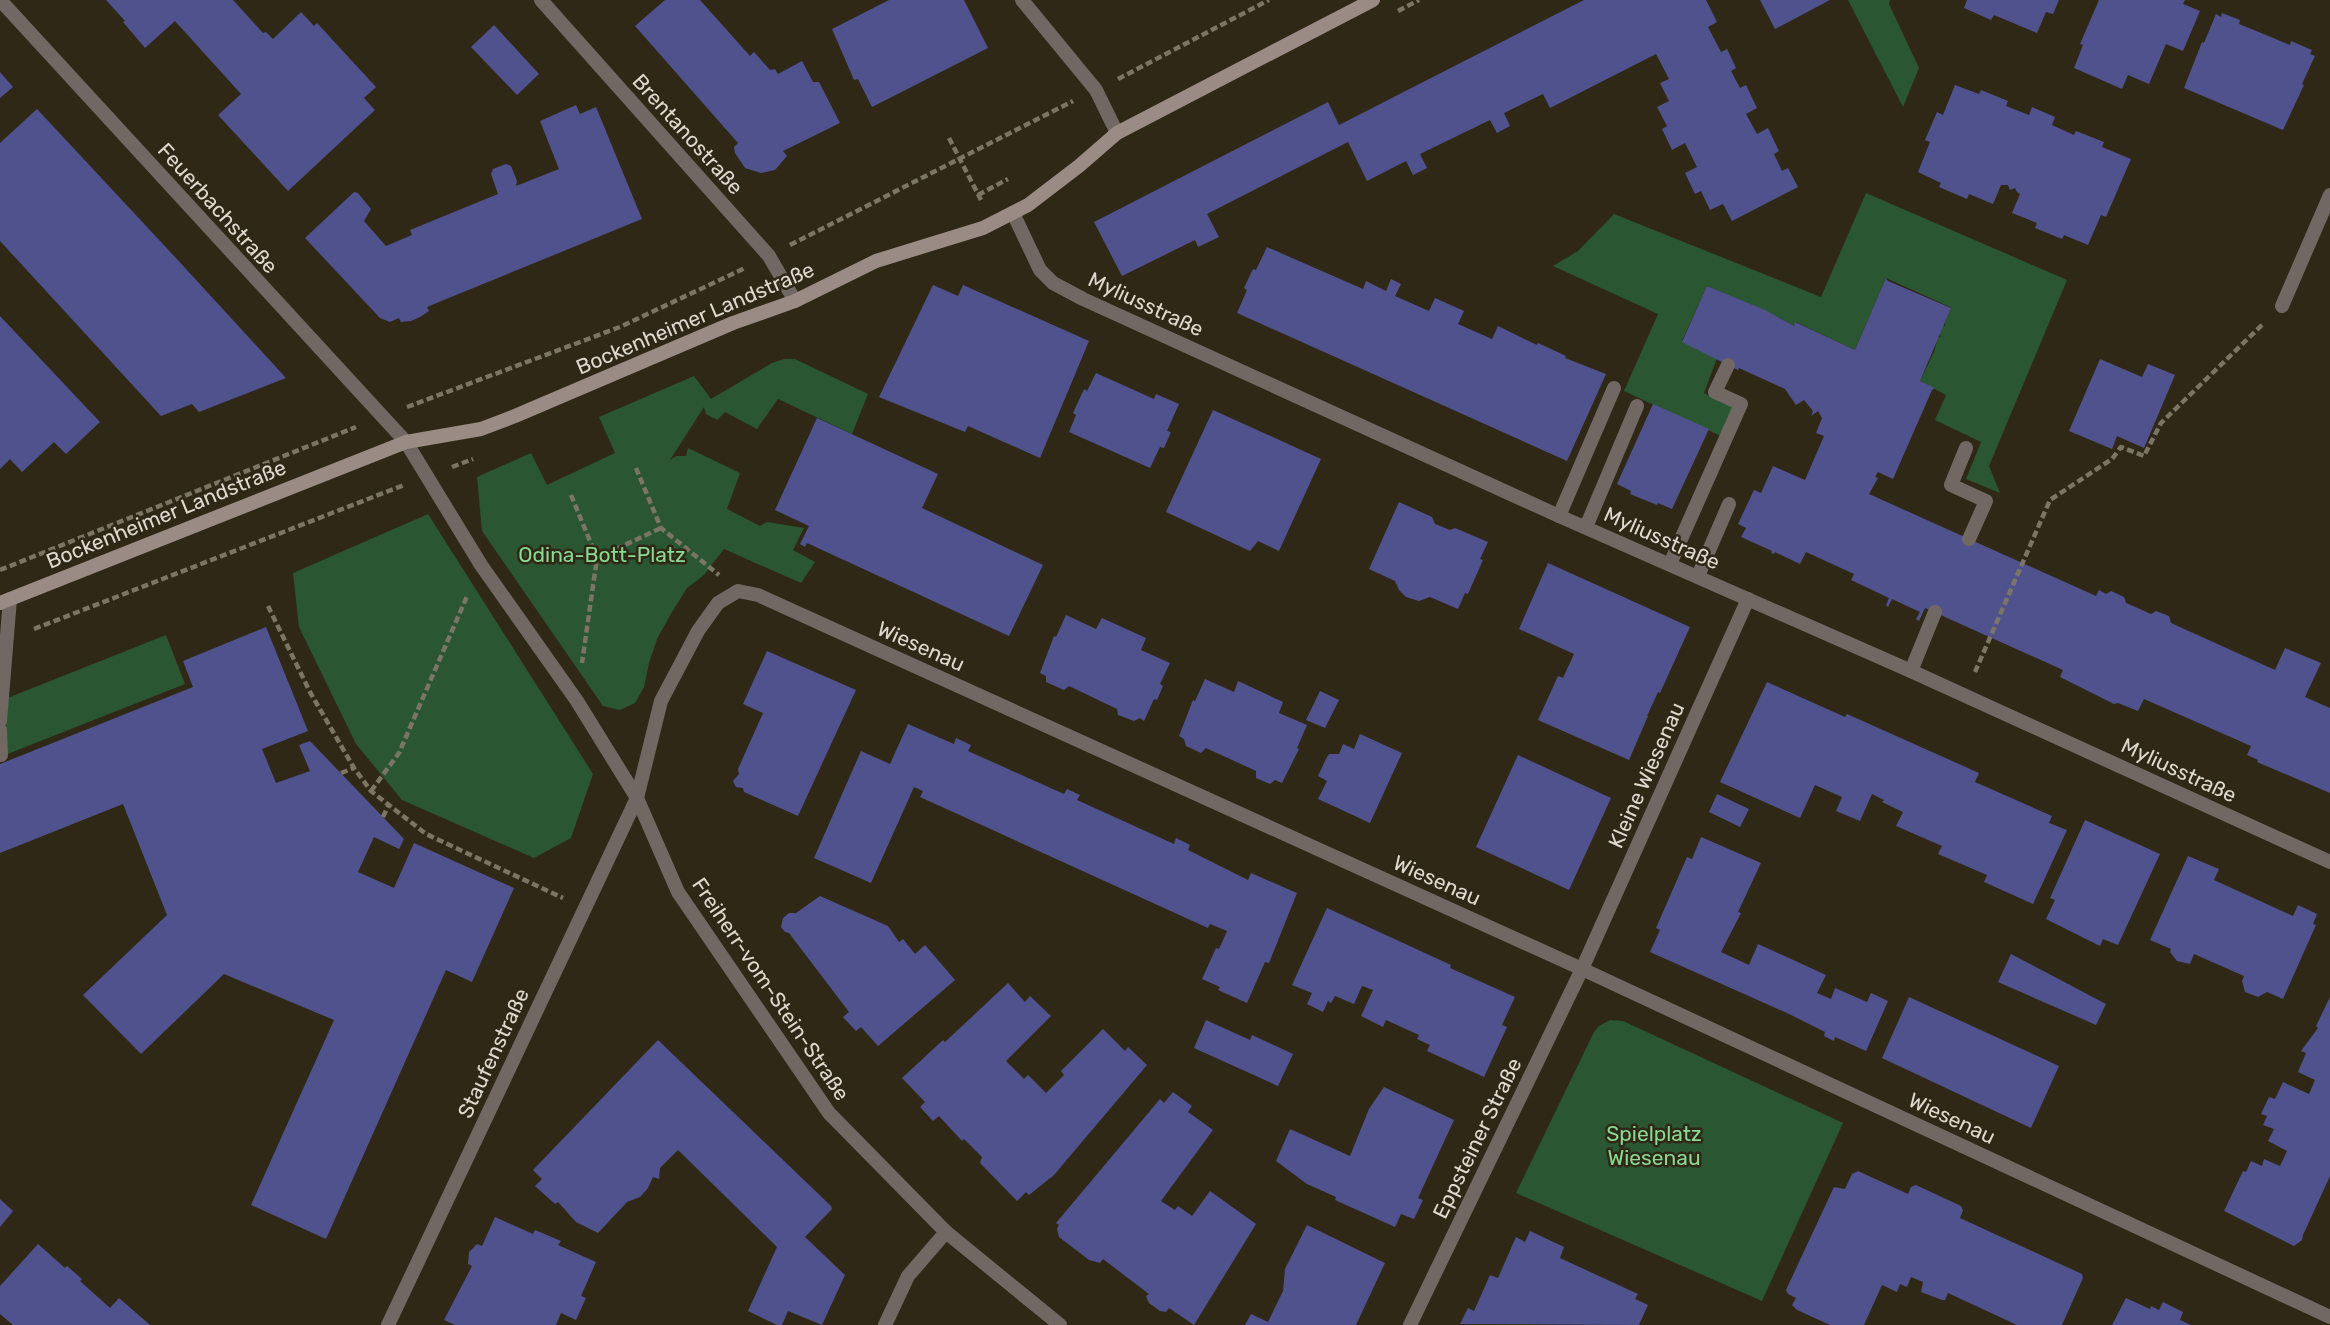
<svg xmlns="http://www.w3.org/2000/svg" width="2330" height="1325" font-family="Rubik,sans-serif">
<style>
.green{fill:#2a5631}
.building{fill:#50528e}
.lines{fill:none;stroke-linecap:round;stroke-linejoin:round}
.path{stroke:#7b7566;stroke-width:4.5;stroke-dasharray:7 3.5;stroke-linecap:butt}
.service{stroke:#716863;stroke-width:14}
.minor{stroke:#716863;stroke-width:14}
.secondary{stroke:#9a8b84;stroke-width:14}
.labels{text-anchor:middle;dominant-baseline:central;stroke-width:5;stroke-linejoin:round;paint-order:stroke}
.street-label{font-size:21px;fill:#dfdacf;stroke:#2f2817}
.park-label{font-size:21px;fill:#88d993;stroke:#2f2817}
</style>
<rect width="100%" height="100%" fill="#2f2817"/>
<g class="green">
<polygon points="1848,0 1890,0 1889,4 1919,68 1903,107"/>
<polygon points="1866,193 2067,280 1989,466 2000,493 1966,479 1981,442 1935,420 1946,395 1920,381 1934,352 1938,338 1941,336 1939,335 1943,326 1945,326 1945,322 1951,308 1950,307 1886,278 1855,350 1796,322 1794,326 1764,310 1707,286 1682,341 1717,358 1704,393 1735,408 1723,437 1624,391 1658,314 1553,266 1578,251 1614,214 1821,297"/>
<polygon points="784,359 795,359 868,394 852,434 778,399 757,429 725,412 717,420 706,414 704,407 670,460 676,456 686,456 688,448 740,473 727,509 760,526 767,522 804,528 793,550 815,562 801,583 724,549 704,575 687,588 672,612 657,639 649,663 644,687 635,703 620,710 603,706 482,531 477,477 531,453 547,485 615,453 599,417 694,376 711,399 772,363"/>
<polygon points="428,514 593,774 571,838 534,858 402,800 356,744 299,627 293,573"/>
<polygon points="166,635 185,684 0,757 0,701"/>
<polygon points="1610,1020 1623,1021 1843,1123 1762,1301 1516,1193 1594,1032 1599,1026"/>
</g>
<g class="building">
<polygon points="106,0 233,0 263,33 266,32 273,39 301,12 314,26 317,23 376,87 364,98 375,110 288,191 218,115 241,94 175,21 145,48 123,22 125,21"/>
<polygon points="665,0 700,0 750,56 754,52 770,70 775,69 778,74 802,61 813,82 819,82 840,123 783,151 787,156 775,170 761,173 745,168 735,153 734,147 738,143 635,26"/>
<polygon points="889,0 964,0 988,48 872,107 858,79 854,80 832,29"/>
<polygon points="1584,0 1706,0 1717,22 1708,27 1721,52 1727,49 1736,68 1731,71 1740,88 1746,85 1757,108 1746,114 1757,134 1768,128 1779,151 1774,154 1782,171 1788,168 1798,187 1732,221 1723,204 1710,210 1701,191 1695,194 1685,173 1697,167 1685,143 1672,150 1662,129 1667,126 1657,107 1669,101 1660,83 1669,79 1656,54 1550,108 1543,94 1504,113 1510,126 1497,133 1490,120 1420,154 1427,168 1413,175 1406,161 1367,181 1348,142 1207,214 1219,237 1198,247 1195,240 1122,276 1094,222 1328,102 1339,125"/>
<polygon points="1760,0 1830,0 1775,29"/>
<polygon points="1967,0 2059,0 2053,14 2046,12 2037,33 1994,15 1991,20 1964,8"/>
<polygon points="2099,0 2185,0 2183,4 2200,11 2183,51 2166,44 2149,84 2128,75 2122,89 2074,68 2083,45 2080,44"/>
<polygon points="2222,13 2240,20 2239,24 2266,35 2290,45 2291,41 2312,50 2310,54 2315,56 2302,84 2304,85 2283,130 2184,88 2202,42 2204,43 2216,14 2221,17"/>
<polygon points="494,25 539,74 517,95 471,47"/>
<polygon points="0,72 13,87 0,98"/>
<polygon points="1955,85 1979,94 1981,90 2008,101 2006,106 2029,115 2032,107 2055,117 2052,125 2074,135 2076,131 2104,142 2102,147 2131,159 2106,217 2101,215 2088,245 2064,235 2062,239 2035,228 2037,223 2012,213 2020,194 2017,192 2015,188 2010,190 2008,185 2001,185 1993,204 1969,194 1967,199 1939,187 1941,183 1918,172 1930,142 1925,140 1937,112 1943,115"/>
<polygon points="576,105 580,114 596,107 642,219 439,302 427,307 429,311 420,317 411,321 401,322 399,318 390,322 380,318 305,238 354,192 358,193 371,209 364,221 386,246 412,235 410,230 498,194 491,174 493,169 506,164 511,166 517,181 516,186 559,169 540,121"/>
<polygon points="37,109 175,257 286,378 199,412 192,404 161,416 0,241 0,143"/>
<polygon points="1267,247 1363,289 1366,281 1386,291 1391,279 1401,284 1395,296 1429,311 1435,298 1464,311 1458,324 1492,339 1498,326 1537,345 1538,343 1566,356 1565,358 1606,374 1567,461 1237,313 1247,290 1244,288 1253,269 1256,270"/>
<polygon points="1886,278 1888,281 1951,308 1920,381 1935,388 1932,390 1893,479 1878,472 1875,477 1878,478 1869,494 2096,596 2099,590 2106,594 2111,591 2124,597 2126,603 2151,614 2156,611 2169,616 2171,623 2275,670 2285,648 2321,663 2305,697 2330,708 2330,793 2257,762 2258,760 2247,755 2251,746 2144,699 2138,711 2118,703 2114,704 2060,677 2063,670 1925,608 1919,621 1916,619 1920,612 1892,599 1888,607 1886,605 1889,598 1851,580 1854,574 1806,552 1800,564 1775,552 1774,554 1771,553 1772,551 1741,537 1746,528 1738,524 1754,490 1761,493 1773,466 1805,480 1824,436 1816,433 1822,418 1818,411 1811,416 1813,411 1804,400 1796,405 1785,389 1739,368 1738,370 1682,342 1707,286 1765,310 1794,326 1795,322 1855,350"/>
<polygon points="933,285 958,296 963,285 1089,341 1040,458 968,426 965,432 879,397"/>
<polygon points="0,316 100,422 66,454 54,442 22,472 10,459 0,469"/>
<polygon points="2100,359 2142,377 2148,364 2175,375 2144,448 2117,436 2112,449 2069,431"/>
<polygon points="1096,373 1154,399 1156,394 1179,404 1167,431 1171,432 1164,448 1160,447 1150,468 1069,432 1076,415 1073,413 1084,389 1087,391"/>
<polygon points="1653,404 1709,429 1672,509 1658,503 1657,505 1630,494 1631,491 1617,484"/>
<polygon points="1213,410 1321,459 1279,551 1258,541 1250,551 1166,512"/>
<polygon points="817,418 938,474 922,508 1043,565 1009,636 807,543 805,547 800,544 809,526 775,510"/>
<polygon points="1399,502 1432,517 1435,524 1450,530 1455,528 1488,542 1480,559 1483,560 1468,594 1465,593 1458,609 1430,597 1419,601 1406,597 1399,590 1395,581 1369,569"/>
<polygon points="1548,563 1690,627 1660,693 1658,692 1647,716 1648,716 1629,760 1538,720 1558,676 1563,678 1574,654 1519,629"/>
<polygon points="1066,615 1096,629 1102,618 1146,638 1141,650 1170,663 1160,684 1163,686 1157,700 1154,699 1144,721 1140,718 1134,721 1118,715 1117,709 1069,686 1064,690 1046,682 1046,676 1040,673 1054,636 1056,637"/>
<polygon points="266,627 308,731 262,749 276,783 310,771 299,745 310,741 404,839 399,849 374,837 358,872 394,888 414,843 514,888 472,982 446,970 326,1239 251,1205 334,1020 224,974 141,1054 83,995 167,915 123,804 0,853 0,764 193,687 183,661"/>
<polygon points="767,651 856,690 798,816 744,792 743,788 736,787 733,781 739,774 738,769 763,713 743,704"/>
<polygon points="1205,679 1234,692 1238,681 1283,702 1279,713 1307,725 1297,748 1299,749 1282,783 1275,780 1270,784 1256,778 1256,771 1206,748 1201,753 1186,746 1184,739 1179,736 1193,700 1195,701"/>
<polygon points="1767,682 1845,717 1847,714 1979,773 1975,782 2052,816 2049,823 2067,830 2033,904 1984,882 1987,875 1938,854 1942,846 1896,826 1903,812 1882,802 1884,800 1872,794 1860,821 1836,811 1842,797 1815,785 1800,818 1720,782"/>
<polygon points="1320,691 1339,700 1325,728 1306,720"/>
<polygon points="908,724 954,744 956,738 971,745 968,751 1064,794 1067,789 1080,795 1077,800 1174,844 1176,838 1190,845 1188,850 1248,880 1251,873 1297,893 1269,963 1265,962 1247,1003 1218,990 1220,987 1202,979 1216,948 1219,949 1227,931 1210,924 1208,928 920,797 923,791 914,787 871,883 814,858 861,751 890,764"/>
<polygon points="1360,734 1402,753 1370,823 1318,799 1327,781 1318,776 1326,759 1329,754 1339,754 1343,744 1354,749"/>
<polygon points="1518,755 1611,798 1569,890 1476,847"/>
<polygon points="1717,794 1749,809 1740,827 1709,812"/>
<polygon points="2085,820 2160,854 2118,945 2103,939 2100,946 2046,919 2055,900 2050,898"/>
<polygon points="1701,837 1761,863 1738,912 1741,913 1721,952 1749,965 1758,944 1826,975 1817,993 1831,999 1835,988 1867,1002 1871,993 1888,1001 1866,1051 1835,1037 1834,1041 1824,1036 1825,1032 1787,1013 1650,952 1660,930 1656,928 1687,857 1692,859"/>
<polygon points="2188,856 2219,869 2214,880 2293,916 2298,905 2317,914 2313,924 2316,925 2283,999 2267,992 2258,997 2245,992 2242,981 2244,976 2194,954 2190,964 2177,961 2170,952 2171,949 2150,940"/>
<polygon points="820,896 888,926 899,942 903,939 915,954 925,945 955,980 878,1046 861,1027 856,1031 843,1017 849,1012 789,933 785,932 781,927 783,918 789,913 796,913"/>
<polygon points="1327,908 1451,965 1450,968 1515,997 1502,1025 1507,1027 1484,1077 1427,1051 1430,1045 1417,1039 1419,1035 1386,1020 1383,1027 1361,1016 1373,990 1362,986 1354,1004 1335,996 1331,1003 1328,1001 1323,1012 1307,1004 1312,993 1292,985"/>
<polygon points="2011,954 2106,1004 2096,1025 1998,982"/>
<polygon points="1008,983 1025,1002 1030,996 1051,1016 1006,1061 1024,1079 1028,1075 1046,1093 1064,1075 1061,1071 1103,1029 1125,1051 1128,1047 1147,1065 1054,1175 1029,1195 1026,1192 1017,1201 980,1163 982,1157 964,1139 962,1141 939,1116 933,1121 920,1107 925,1102 902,1078 943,1040 945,1042"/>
<polygon points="1909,997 2059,1066 2031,1128 1882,1058"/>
<polygon points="2330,997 2330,1176 2303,1235 2302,1240 2294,1246 2224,1211 2243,1171 2246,1172 2251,1161 2262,1166 2264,1159 2280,1166 2287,1151 2268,1141 2274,1129 2263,1125 2267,1116 2261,1114 2269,1097 2275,1099 2283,1082 2309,1094 2315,1080 2298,1072 2306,1053 2301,1051 2318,1028 2316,1026"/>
<polygon points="1206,1020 1250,1040 1252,1035 1293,1054 1278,1086 1194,1048"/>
<polygon points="658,1040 831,1206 832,1209 805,1237 845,1275 822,1325 788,1311 782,1325 777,1325 748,1311 777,1247 678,1150 660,1168 659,1179 653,1177 648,1188 640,1197 627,1202 598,1233 576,1222 558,1202 555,1204 535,1186 542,1179 533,1170"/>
<polygon points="1384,1087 1454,1120 1418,1198 1423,1200 1414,1219 1401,1214 1395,1227 1335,1200 1336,1197 1307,1184 1276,1161 1290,1129 1350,1156 1369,1109"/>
<polygon points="1173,1092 1192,1106 1188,1112 1213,1130 1161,1201 1175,1210 1178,1206 1192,1216 1210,1191 1256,1224 1194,1325 1169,1308 1166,1312 1160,1311 1149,1303 1146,1296 1149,1294 1103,1259 1100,1263 1089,1260 1059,1237 1057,1229 1059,1225 1056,1223 1160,1099 1164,1103"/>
<polygon points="1858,1171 1908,1194 1911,1187 1916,1185 1961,1206 1963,1210 1960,1218 2082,1274 2083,1278 2062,1325 2017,1325 1948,1293 1945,1300 1942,1300 1921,1292 1923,1282 1911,1277 1907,1287 1900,1284 1897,1292 1882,1285 1864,1325 1830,1325 1797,1310 1792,1305 1796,1298 1788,1294 1786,1290 1834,1187 1845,1189 1852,1174"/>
<polygon points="0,1199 13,1211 0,1227"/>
<polygon points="495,1217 533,1234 535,1230 561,1241 558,1245 596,1262 581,1296 586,1298 576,1320 561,1313 556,1325 455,1325 444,1320 472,1266 468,1264 469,1252 477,1244 482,1246"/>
<polygon points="1307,1225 1385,1263 1356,1325 1245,1325 1251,1314 1268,1322 1283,1291 1285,1269"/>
<polygon points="1530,1231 1564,1247 1560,1258 1638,1294 1635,1299 1648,1305 1639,1325 1460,1324 1468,1308 1474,1311 1490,1275 1498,1278 1516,1237 1525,1242"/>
<polygon points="38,1244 65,1268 67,1266 82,1279 80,1281 110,1308 119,1298 150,1325 13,1325 0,1314 0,1286"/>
<polygon points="2126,1298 2150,1309 2151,1306 2159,1310 2163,1302 2183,1312 2180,1320 2191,1325 2112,1325"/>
</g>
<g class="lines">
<g class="path">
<polyline points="1398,11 1419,0"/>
<polyline points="1118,79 1269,0"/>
<polyline points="949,138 981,200"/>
<polyline points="978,195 1008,179"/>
<polyline points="790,245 1073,101"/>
<polyline points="407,407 620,327 745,268"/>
<polyline points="452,467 473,459"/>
<polyline points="636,468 661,528 719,575"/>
<polyline points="571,495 597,558 582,663"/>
<polyline points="597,558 661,528"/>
<polyline points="0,570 356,427"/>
<polyline points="268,606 310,692 354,768 371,791 426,834 563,898"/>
<polyline points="34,629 404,485"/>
<polyline points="1975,672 2050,500 2112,459 2121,447 2144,456 2161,423 2264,323"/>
<polyline points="341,773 354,768"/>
<polyline points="371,791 399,753 468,594"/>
<polyline points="383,817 388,806"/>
</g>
<g class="service">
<polyline points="2282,306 2330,195"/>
<polyline points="1966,448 1951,485 1986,501 1969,539"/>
<polyline points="1559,516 1614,388"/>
<polyline points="1586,527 1637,406"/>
<polyline points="1670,564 1741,404 1715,392 1728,365"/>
<polyline points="1698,576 1729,504"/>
<polyline points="1911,671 1935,612"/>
<polyline points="0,721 10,599"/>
<polyline points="0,730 1,755"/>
</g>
<g class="minor">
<polyline points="0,0 406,442 481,565 577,701 637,798 678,892 829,1113 946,1232 1060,1325"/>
<polyline points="541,0 769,256 795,301"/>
<polyline points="1022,0 1096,90 1117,133"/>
<polyline points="1013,213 1040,270 1053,283 1083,299 1559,516 1911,671 2330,862"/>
<polyline points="388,1325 637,798 661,701 698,631 718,603 738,591 758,595 1582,969 2330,1317"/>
<polyline points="885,1325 908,1276 946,1232"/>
<polyline points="1410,1325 1582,969 1748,599"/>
</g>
<polyline class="secondary" points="0,603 406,442 481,429 515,416 733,323 795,301 876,261 983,228 1028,205 1079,166 1117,133 1373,0"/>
</g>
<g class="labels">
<g class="street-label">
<text transform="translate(688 134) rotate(48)">Brentanostraße</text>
<text transform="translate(218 208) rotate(48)">Feuerbachstraße</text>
<text transform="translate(1146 304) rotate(25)">Myliusstraße</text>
<text transform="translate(695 318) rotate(-23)">Bockenheimer Landstraße</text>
<text transform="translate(166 514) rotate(-22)">Bockenheimer Landstraße</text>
<text transform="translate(1662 538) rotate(24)">Myliusstraße</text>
<text transform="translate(921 646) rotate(24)">Wiesenau</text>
<text transform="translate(2179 770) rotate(25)">Myliusstraße</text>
<text transform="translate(1646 775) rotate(-66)">Kleine Wiesenau</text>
<text transform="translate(1437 880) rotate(24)">Wiesenau</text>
<text transform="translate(771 989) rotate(56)">Freiherr-vom-Stein-Straße</text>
<text transform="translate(493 1053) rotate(-65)">Staufenstraße</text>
<text transform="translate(1952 1118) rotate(25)">Wiesenau</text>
<text transform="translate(1477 1138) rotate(-64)">Eppsteiner Straße</text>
</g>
<g class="park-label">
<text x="602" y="554">Odina-Bott-Platz</text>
<text x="1654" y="1133">Spielplatz<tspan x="1654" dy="24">Wiesenau</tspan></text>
</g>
</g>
</svg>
